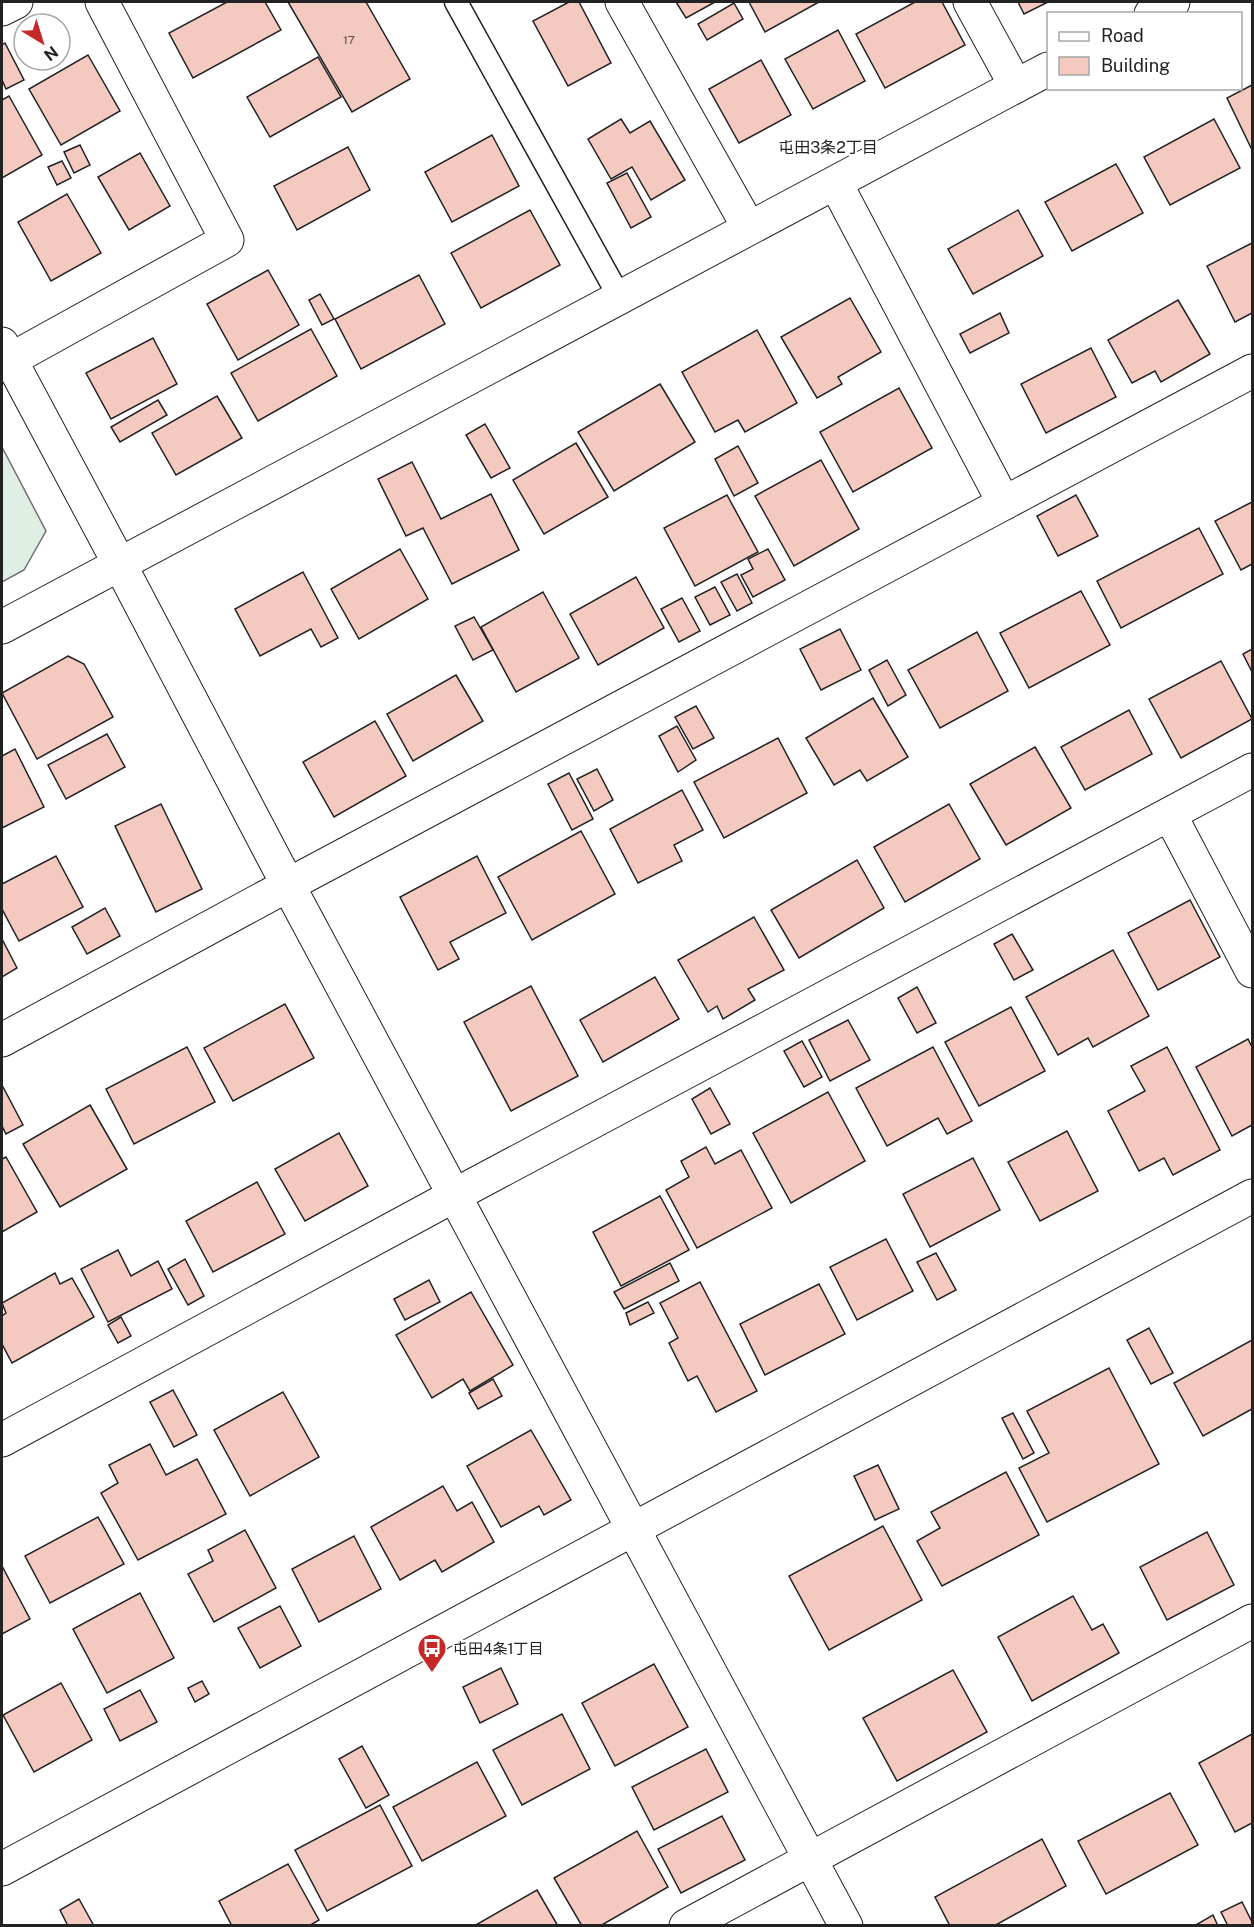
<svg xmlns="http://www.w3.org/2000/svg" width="1254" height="1927" font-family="'Public Sans','Noto Sans JP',sans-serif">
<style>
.park{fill:#e0efe3;stroke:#6f6f6f;stroke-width:1.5}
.building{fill:#f3c9c0;stroke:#222;stroke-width:1.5}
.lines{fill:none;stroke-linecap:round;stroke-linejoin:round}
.lane-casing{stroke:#222;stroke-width:25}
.street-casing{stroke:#222;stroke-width:35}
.secondary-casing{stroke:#222;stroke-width:35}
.lane{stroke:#fff;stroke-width:22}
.street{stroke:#fff;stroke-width:33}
.secondary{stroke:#fff;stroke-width:33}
.labels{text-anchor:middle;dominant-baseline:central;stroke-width:4.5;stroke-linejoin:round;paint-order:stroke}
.number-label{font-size:12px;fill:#564c4a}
.poi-label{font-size:15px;fill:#222;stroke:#fff;text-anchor:start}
.neighbourhood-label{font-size:16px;fill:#222;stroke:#fff}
</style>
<rect width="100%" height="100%" fill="#fff"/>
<polygon class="park" points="2,447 46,531 24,570 2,582"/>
<g class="building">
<polygon points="227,2 265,2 281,30 193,78 169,33"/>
<polygon points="288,2 366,2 410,79 352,112"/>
<polygon points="569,2 579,2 611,63 568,86 533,21"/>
<polygon points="676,2 715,2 686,18"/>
<polygon points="749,2 819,2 765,32"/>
<polygon points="915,2 942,2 965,45 885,88 856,34"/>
<polygon points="1018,2 1048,2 1024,14"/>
<polygon points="734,3 743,19 707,40 698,24"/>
<polygon points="838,30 865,81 813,109 785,59"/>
<polygon points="5,43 24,80 6,89 2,80 2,45"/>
<polygon points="88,55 120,111 61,145 29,89"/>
<polygon points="318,57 341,97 270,137 247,97"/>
<polygon points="761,60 791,115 739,143 709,89"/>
<polygon points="1252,85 1252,150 1227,98"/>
<polygon points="9,96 42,155 2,178 2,100"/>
<polygon points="621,119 630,133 650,121 685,180 651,200 632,167 611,179 588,139"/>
<polygon points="1214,119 1240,168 1170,205 1144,157"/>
<polygon points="492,135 519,186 452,222 425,172"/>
<polygon points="80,145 90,165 74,173 64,152"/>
<polygon points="348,147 370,190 297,230 274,186"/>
<polygon points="140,153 170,206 129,230 98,177"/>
<polygon points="62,161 71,178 57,185 48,167"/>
<polygon points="1116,164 1143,213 1072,251 1045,202"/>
<polygon points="627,173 651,217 631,228 607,183"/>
<polygon points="67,194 101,253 51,281 18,222"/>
<polygon points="530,210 560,265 481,308 451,253"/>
<polygon points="1018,210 1043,256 973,294 948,249"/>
<polygon points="1252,243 1252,313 1235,322 1207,266"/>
<polygon points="268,270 299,325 238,360 207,304"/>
<polygon points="419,275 445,324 361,369 335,319"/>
<polygon points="320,294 334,319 322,325 309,300"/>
<polygon points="850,298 881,352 838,377 842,384 817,398 781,337"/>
<polygon points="1178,300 1210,354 1161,382 1155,371 1132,383 1108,340"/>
<polygon points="1000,313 1009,333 970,353 960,334"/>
<polygon points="311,329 337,376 258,421 231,373"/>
<polygon points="757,330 797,403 745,432 738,420 715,432 682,372"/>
<polygon points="153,338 177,384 111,419 86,373"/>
<polygon points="1091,348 1116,397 1046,433 1021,384"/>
<polygon points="660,384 695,442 614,491 578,432"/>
<polygon points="899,388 932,448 853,492 820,432"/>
<polygon points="217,396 242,438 176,475 152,433"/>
<polygon points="158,400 167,415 120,442 111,427"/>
<polygon points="485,424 510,468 491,478 466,435"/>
<polygon points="576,443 608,497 544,534 513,480"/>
<polygon points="738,446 758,483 734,496 715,459"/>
<polygon points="821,460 859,529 794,566 755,496"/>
<polygon points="412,462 441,519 491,494 519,550 452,584 423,528 406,536 378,479"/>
<polygon points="727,495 758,552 695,586 664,528"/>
<polygon points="1076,495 1098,536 1058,556 1037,516"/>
<polygon points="1252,502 1252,564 1241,570 1215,521"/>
<polygon points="1199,528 1223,574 1121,628 1097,581"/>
<polygon points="400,549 428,599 359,639 331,589"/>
<polygon points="768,549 785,580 753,597 741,575 753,569 748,559"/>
<polygon points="303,572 338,638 321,647 311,629 260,656 235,609"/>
<polygon points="737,574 752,603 737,611 721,582"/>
<polygon points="636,577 664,628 598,665 570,614"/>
<polygon points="715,587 730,615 710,625 695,597"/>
<polygon points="1081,591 1110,645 1029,688 1000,633"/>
<polygon points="543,592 579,658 516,692 481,627"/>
<polygon points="682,598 700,631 679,642 661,609"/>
<polygon points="474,617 493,650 473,660 455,626"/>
<polygon points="840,629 861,670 821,690 800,649"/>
<polygon points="977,632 1008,691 940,728 908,670"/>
<polygon points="1252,649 1252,672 1243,654"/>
<polygon points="68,656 84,664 113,717 37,759 2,693"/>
<polygon points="887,660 906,695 888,706 869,670"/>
<polygon points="1221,661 1252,719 1181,758 1149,699"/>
<polygon points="456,675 483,721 413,761 387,714"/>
<polygon points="873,698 908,757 867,781 860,770 834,785 806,738"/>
<polygon points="696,706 714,738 693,749 675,717"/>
<polygon points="1129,710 1152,754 1085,790 1061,747"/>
<polygon points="375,721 406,776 334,817 303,762"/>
<polygon points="677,726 696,760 678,772 659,736"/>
<polygon points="107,734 125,767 66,799 48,765"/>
<polygon points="778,738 807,793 724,838 694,782"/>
<polygon points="1035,747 1071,808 1006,845 970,784"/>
<polygon points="15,749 44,807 2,828 2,756"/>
<polygon points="597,769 613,800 594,811 577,779"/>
<polygon points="569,773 593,819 572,830 548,784"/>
<polygon points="682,790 703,830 674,845 682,861 638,883 610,829"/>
<polygon points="161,804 202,889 156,912 115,826"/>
<polygon points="949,804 980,859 905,902 874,847"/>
<polygon points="581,831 615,894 532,940 498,877"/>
<polygon points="56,856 83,907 19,941 2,909 2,884"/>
<polygon points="477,856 506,913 450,942 459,959 438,970 400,897"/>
<polygon points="857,860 884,908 799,958 771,910"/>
<polygon points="1190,900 1220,957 1158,990 1128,933"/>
<polygon points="105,908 120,936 87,954 72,927"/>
<polygon points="754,917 784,970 748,989 755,1000 723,1019 717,1006 708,1012 678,960"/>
<polygon points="1012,934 1033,970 1014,980 994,944"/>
<polygon points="2,939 17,968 2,977"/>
<polygon points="1113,950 1149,1016 1093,1047 1088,1038 1058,1055 1026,997"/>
<polygon points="655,977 679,1019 603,1062 580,1020"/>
<polygon points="531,986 578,1076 511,1111 464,1022"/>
<polygon points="917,987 936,1023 917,1033 898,998"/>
<polygon points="285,1004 314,1058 233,1101 204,1048"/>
<polygon points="1011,1007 1045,1071 979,1106 945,1042"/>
<polygon points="848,1020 870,1060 830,1081 809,1040"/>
<polygon points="1248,1039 1252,1047 1252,1125 1232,1136 1196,1067"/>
<polygon points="802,1041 822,1077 804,1087 784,1051"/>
<polygon points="187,1047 215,1102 134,1144 106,1089"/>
<polygon points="933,1047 972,1121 947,1134 938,1118 887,1146 856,1088"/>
<polygon points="1167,1047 1220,1150 1173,1175 1164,1158 1139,1171 1108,1111 1145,1091 1131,1066"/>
<polygon points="2,1085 23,1125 6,1134 2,1126"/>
<polygon points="710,1088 730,1124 711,1134 692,1099"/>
<polygon points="828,1092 865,1161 791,1203 753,1133"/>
<polygon points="90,1105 127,1169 60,1207 23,1144"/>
<polygon points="1067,1131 1098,1191 1040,1221 1008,1162"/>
<polygon points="339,1133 368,1186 305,1221 275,1169"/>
<polygon points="706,1147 715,1164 741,1150 772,1208 697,1248 666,1190 689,1177 681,1161"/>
<polygon points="6,1157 37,1212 2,1232 2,1159"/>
<polygon points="973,1158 1000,1210 930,1247 903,1194"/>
<polygon points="257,1182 285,1234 213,1272 186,1221"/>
<polygon points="660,1196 689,1250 621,1286 593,1232"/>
<polygon points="886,1239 913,1291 857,1320 830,1267"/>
<polygon points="118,1250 131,1276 158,1261 172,1289 108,1322 81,1269"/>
<polygon points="936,1253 956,1290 937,1300 917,1262"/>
<polygon points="185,1259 204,1296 188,1305 168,1269"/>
<polygon points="670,1263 679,1281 624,1309 614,1292"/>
<polygon points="55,1273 60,1284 72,1278 94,1317 12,1363 2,1344 2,1316 6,1313 2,1303"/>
<polygon points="429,1280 440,1302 405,1320 394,1299"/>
<polygon points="700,1282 757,1391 716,1412 697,1376 688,1381 669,1343 678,1338 660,1303"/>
<polygon points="819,1284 845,1334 765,1375 740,1324"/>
<polygon points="471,1292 513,1365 470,1391 463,1379 432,1398 396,1335"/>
<polygon points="648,1302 654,1313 630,1325 626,1313"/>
<polygon points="121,1317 131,1336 118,1343 108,1325"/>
<polygon points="1149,1328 1173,1373 1151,1384 1127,1340"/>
<polygon points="1252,1340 1252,1409 1203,1436 1174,1383"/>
<polygon points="1109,1368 1159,1464 1047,1522 1019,1468 1049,1453 1027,1411"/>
<polygon points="493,1379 502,1396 478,1409 469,1393"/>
<polygon points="173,1390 197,1435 174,1447 150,1402"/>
<polygon points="283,1392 319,1457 250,1496 214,1430"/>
<polygon points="1013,1413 1034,1453 1023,1459 1002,1418"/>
<polygon points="531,1430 571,1500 544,1515 539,1506 501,1527 467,1466"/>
<polygon points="150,1444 166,1475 197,1459 226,1514 138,1560 101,1493 118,1483 109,1465"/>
<polygon points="878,1465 899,1509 875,1520 854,1476"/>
<polygon points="1006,1472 1039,1535 942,1586 917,1541 940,1528 931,1512"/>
<polygon points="443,1486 457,1511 472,1502 494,1542 442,1572 435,1560 400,1580 371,1527"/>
<polygon points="98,1517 124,1564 50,1603 25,1556"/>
<polygon points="883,1526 922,1600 829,1650 789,1576"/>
<polygon points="245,1530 276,1588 214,1622 188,1574 213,1561 208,1550"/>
<polygon points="1207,1532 1234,1585 1167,1620 1140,1567"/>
<polygon points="354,1536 381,1589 319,1622 292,1569"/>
<polygon points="2,1566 30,1619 2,1634"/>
<polygon points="140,1593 174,1658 107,1693 73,1629"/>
<polygon points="1073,1596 1092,1630 1103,1624 1119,1653 1032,1701 998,1637"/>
<polygon points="280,1606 301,1646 260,1668 238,1628"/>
<polygon points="654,1664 688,1727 615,1766 582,1703"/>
<polygon points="501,1668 518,1704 480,1723 463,1687"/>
<polygon points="953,1670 987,1732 897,1781 863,1718"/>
<polygon points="202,1681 209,1694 195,1702 188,1688"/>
<polygon points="61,1683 92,1740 34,1772 3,1715"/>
<polygon points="140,1690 157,1722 120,1741 104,1709"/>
<polygon points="562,1714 590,1769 522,1805 493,1750"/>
<polygon points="1252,1734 1252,1823 1235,1832 1199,1763"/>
<polygon points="362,1746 389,1795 366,1808 339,1759"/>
<polygon points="706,1749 728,1792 654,1830 632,1787"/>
<polygon points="477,1762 506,1816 422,1861 393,1807"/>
<polygon points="1170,1793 1198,1845 1106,1894 1078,1841"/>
<polygon points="380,1805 412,1866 327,1911 295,1850"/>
<polygon points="722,1816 745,1860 681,1893 658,1849"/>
<polygon points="637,1831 668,1887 600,1926 582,1926 554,1878"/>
<polygon points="1042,1839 1066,1886 994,1926 950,1926 935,1897"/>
<polygon points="288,1864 319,1920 309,1926 232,1926 219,1901"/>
<polygon points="537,1890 558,1926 474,1926"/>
<polygon points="79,1899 94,1926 68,1926 60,1910"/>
<polygon points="1242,1902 1252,1922 1252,1926 1228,1926 1221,1912"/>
<polygon points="1213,1915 1218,1926 1194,1926"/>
</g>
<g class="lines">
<g class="lane-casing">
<polyline id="lane" points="456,2 620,298"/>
</g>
<g class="street-casing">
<g id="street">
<polyline points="622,2 749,228"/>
<polyline points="970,2 1016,86"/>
<polyline points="2,9 16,2"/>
<polyline points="1151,14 1173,2"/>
<polyline points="836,184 1004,503"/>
<polyline points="2,344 119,563 288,885 846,1926"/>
<polyline points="10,360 227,240 102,2"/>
<polyline points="2,627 1048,69"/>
<polyline points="1170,815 1252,971"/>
<polyline points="2,1040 288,885 1252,371"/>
<polyline points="2,1440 455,1195 1252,770"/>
<polyline points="686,1926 1252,1621"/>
</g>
</g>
<g class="secondary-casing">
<polyline id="secondary" points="2,1869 1252,1196"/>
</g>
<use href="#lane" class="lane"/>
<use href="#street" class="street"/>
<use href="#secondary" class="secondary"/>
</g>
<defs>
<g id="bus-pin" transform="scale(1.5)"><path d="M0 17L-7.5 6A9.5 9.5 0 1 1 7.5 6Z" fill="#c62828" stroke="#fff"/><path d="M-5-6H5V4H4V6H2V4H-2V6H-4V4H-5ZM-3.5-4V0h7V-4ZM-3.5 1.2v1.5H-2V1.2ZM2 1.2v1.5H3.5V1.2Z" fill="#fff"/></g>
</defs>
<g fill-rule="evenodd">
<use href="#bus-pin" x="432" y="1648"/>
</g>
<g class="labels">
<g class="number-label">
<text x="349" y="40">17</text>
</g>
<g class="poi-label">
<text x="453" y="1648">屯田4条1丁目</text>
</g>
<g class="neighbourhood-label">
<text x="828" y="147">屯田3条2丁目</text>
</g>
</g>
<rect width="1254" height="1927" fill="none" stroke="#222222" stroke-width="6"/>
<rect x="1047" y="12" width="195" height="78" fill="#ffffff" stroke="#a7a7a7" stroke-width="1.5"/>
<rect x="1059" y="32" width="30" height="9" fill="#ffffff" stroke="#a7a7a7" stroke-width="1.5"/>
<text x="1101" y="42" font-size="18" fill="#222222">Road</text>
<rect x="1059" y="57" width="30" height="18" fill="#f3c9c0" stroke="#a7a7a7" stroke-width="1.5"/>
<text x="1101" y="72" font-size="18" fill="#222222">Building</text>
<g transform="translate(42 42) rotate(142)"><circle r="28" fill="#ffffff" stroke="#a7a7a7" stroke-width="1.5"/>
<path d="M0-4.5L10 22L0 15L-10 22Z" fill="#c62828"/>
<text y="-9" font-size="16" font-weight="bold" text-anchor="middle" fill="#222222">N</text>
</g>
</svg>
